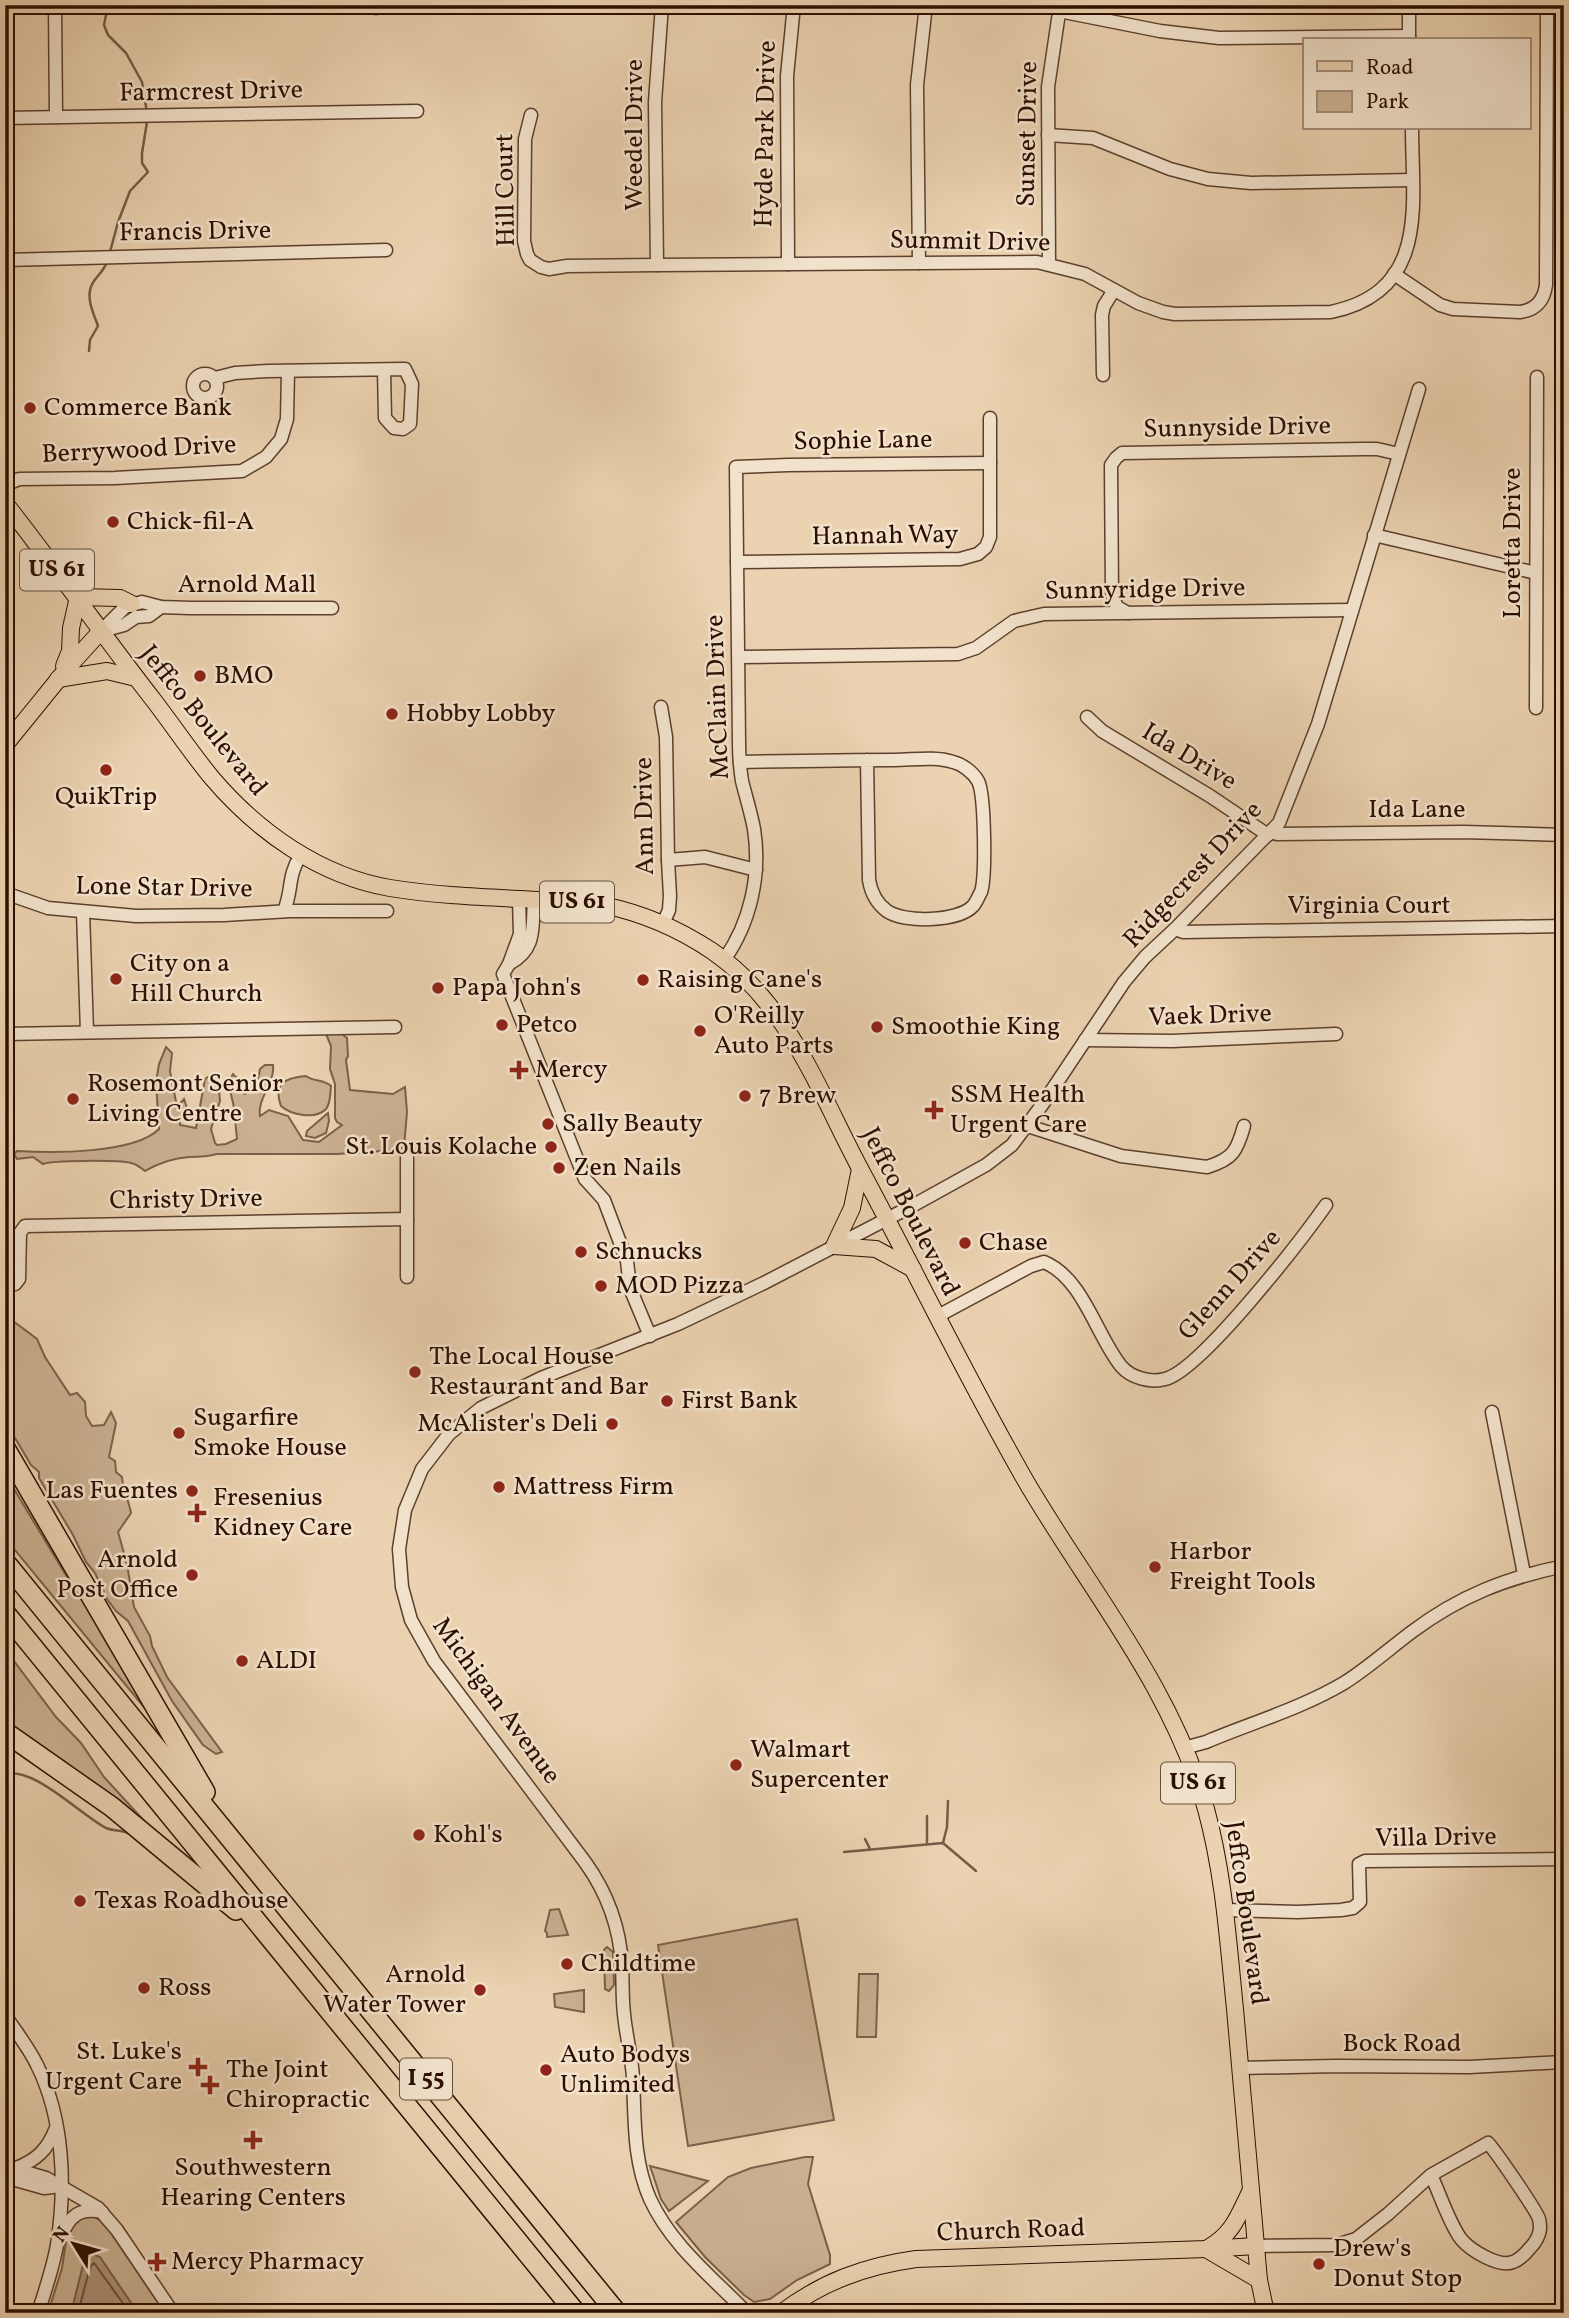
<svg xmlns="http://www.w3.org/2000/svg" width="1569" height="2318" font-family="Vollkorn,serif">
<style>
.green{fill:#cbb192;stroke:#7c6049;stroke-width:2}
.water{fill:#aa8f74;stroke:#785b46;stroke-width:2}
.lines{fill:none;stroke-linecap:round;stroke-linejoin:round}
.shore{stroke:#6b4e3a;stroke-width:2}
.stream{stroke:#785b46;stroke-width:2.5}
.minor-casing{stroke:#5c3f2c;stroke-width:15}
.major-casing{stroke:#2c0e00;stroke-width:18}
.highway-casing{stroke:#2c0e00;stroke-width:22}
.minor{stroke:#f2e2cc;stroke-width:12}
.major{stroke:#ebd2b0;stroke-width:16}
.highway{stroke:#ebd2b0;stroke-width:19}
.poi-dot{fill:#8f2418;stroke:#f2e2cc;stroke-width:2.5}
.labels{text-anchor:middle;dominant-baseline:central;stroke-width:5;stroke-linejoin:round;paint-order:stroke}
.shield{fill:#f2e2cc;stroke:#674e3d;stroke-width:2}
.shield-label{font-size:24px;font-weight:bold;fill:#2c0e00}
.street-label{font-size:26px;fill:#2c0e00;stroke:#f2e2cc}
.poi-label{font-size:26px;fill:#2c0e00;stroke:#f2e2cc;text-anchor:start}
</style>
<rect width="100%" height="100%" fill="#ebd2b0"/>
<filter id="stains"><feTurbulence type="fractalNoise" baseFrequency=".00286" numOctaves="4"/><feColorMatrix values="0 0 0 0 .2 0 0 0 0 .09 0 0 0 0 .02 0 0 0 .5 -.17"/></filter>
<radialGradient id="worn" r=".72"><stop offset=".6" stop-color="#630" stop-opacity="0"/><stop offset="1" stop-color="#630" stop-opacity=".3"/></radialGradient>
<g class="green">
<path d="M326 1034H342L347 1038 348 1056 346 1060 350 1090 393 1094 405 1087 407 1112 404 1147 398 1150 337 1154H217C207 1157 199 1157 189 1157 174 1158 157 1164 145 1171 140 1167 136 1164 131 1163 119 1160 52 1160 43 1164L33 1157 17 1159 14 1154 17 1151C52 1153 134 1154 159 1129L156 1082 159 1064 166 1047 172 1053 170 1071 177 1107 184 1099 188 1111 180 1118V1125L196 1128 205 1079 211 1075 218 1081 220 1101 211 1129 215 1143 217 1145 226 1144 237 1139C236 1129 235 1119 234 1109 233 1096 225 1086 233 1074L237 1078 238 1088 245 1094C254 1088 259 1080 260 1069L265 1065H273C275 1084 257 1098 260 1116L269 1110 288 1116 303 1140 319 1142 342 1125 337 1122 335 1118V1084L330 1069 331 1046Z"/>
<path d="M306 1076C314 1082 324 1079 331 1086 330 1093 331 1103 326 1109 315 1120 291 1115 281 1106 273 1083 285 1078 306 1076Z"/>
<polygon points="328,1113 329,1121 326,1133 315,1138 306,1136 307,1131"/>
<path d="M5 1315 37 1339 45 1357 70 1395 77 1393 85 1402 86 1416 92 1426 104 1425 111 1412 116 1423 109 1457 115 1461 116 1472 122 1477C123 1490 129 1501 131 1513L118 1532 127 1564 134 1607 150 1636 152 1646 167 1677 222 1752 216 1754 203 1745 172 1701 128 1621 116 1611 107 1599 95 1573 86 1562 73 1535 39 1478V1472L31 1465 5 1421Z"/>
<polygon points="5,1474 67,1577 85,1598 157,1723 5,1538"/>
<polygon points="5,1649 56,1717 81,1743 104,1777 147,1824 5,1723"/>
<polygon points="559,1909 568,1935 547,1937 547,1933 545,1931 550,1910"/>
<polygon points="797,1919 834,2120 688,2146 658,1945"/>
<polygon points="607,1947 613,1952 614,1985 609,1991 605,1989 604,1950"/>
<polygon points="859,1974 878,1974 876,2037 857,2037"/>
<polygon points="584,1990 584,2012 555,2007 554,1994"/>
<polygon points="805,2157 813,2157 808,2184 830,2255 830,2264 797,2280 770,2299 754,2302 744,2295 705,2257 676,2222 728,2177 751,2168"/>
<polygon points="650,2166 708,2181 669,2211 661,2199"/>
<polygon points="92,2215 105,2224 165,2313 48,2313 62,2268 67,2235 73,2221"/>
</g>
<polygon class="water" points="92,2254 100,2257 138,2313 71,2313 84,2261"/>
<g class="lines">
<polyline class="shore" points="78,2313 90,2267 94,2263 130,2313"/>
<g class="stream">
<polyline points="108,5 104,25 108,35 126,53 142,82 147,113"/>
<polyline points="110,252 118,222 130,191 148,172 142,163 142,153 147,122"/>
<path d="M89 351 90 340 98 326C93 312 84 295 94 281 99 274 104 270 107 262"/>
<path d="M5 1775C31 1764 82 1816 106 1828 113 1831 121 1830 128 1833"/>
<polyline points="927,1816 927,1844"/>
<polyline points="865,1839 870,1849"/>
<polyline points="943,1843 947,1827 948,1801"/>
<polyline points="844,1852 943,1843 976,1871"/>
</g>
<g class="minor-casing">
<g id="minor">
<polyline points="55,5 56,117"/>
<polyline points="376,5 376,8"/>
<polyline points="1409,5 1409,40"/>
<polyline points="1059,11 1160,31 1219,38 1409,36"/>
<path d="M531 115 525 139 524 241 527 254 530 260 541 267 549 269 567 266 657 265 1037 262 1085 274 1138 303 1163 312 1175 314 1331 312C1430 291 1412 205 1412 128"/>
<polyline points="5,118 417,111"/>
<polyline points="1048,135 1093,138 1170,169 1208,179 1251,183 1412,180"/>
<polyline points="5,260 386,250"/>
<polyline points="919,263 917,85 926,5"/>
<polyline points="788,264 787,76 794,5"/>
<polyline points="1049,264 1048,87 1060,6"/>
<polyline points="657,265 655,102 662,5"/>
<path d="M1394 274 1440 305 1453 309 1520 312C1536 310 1544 300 1546 285L1547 5"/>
<circle cx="205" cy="386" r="12"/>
<polyline points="1103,375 1102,315 1104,306 1114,290"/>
<polyline points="215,378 235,373 268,371 405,369 412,384 410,424 403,429 394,428 385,418 384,370"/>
<polyline points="5,485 19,479 115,478 242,471 266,457 281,439 287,419 288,371"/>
<polyline points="1374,535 1536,573"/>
<polyline points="737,562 960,559 978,554 986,547 990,537 990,418"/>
<polyline points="1128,613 1117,607 1112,595 1111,465 1116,458 1122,453 1362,449 1377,449 1399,454"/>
<polyline points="101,631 125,607 142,602 161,607 190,608 332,608"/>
<polyline points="102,631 124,625 136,617 149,616 161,607"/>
<polyline points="739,657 958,654 976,648 1014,621 1044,614 1352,610"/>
<polyline points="661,707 666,737 668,860 670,896 669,910 663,924"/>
<polyline points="1536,708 1537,377"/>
<polyline points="1087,717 1102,731 1210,796 1268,835"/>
<path d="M740 762C791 761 843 760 894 760 913 760 935 756 953 762 962 764 973 772 978 781 985 794 986 877 981 892 979 895 976 903 973 906 958 922 904 923 887 911 876 903 871 892 869 880L867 760"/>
<polyline points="1272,832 1277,834 1464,832 1564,835"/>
<polyline points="668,860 705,857 756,870"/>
<polyline points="5,893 48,908 136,916 224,915 290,911 387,911"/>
<polyline points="519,899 520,934 509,964 503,974 585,1179 604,1200 627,1261 630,1288 650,1336"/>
<path d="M284 911C293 889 287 876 301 855"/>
<polyline points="83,912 87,1032"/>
<polyline points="1175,929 1183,932 1564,926"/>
<path d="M724 960C751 922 761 874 754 829 751 813 746 797 742 781 740 768 739 755 739 742L736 467 788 465 990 463"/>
<path d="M509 964C537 949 532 927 534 900"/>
<polyline points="5,1034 395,1027"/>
<polyline points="1085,1040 1172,1041 1336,1034"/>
<path d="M1028 1126 1121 1156 1207 1167C1233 1159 1237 1151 1244 1126"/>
<polyline points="407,1156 407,1277"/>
<polyline points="5,1286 15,1284 19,1279 20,1233 25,1226 407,1219"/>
<path d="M936 1317 1031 1266 1044 1262C1083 1278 1096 1335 1121 1366 1131 1378 1151 1383 1165 1379 1200 1371 1302 1239 1326 1205"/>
<polyline points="1492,1412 1524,1574"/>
<path d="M1184 1748 1206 1742C1251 1723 1302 1708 1344 1683 1368 1668 1390 1648 1413 1631 1460 1596 1506 1578 1564 1566"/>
<polyline points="1226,1910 1298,1912 1341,1910 1353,1908 1360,1902 1359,1864 1365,1861 1564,1859"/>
<path d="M5 2015C16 2032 29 2048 37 2065 64 2119 66 2187 57 2245 53 2268 45 2291 38 2313"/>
<polyline points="1240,2068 1336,2066 1469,2067 1564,2062"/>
<polyline points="5,2166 46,2178 98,2208 117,2230 173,2313"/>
<path d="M16 2168C37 2160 48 2149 56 2128"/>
<polyline points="5,2177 44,2188 61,2186"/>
<path d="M61 2237C69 2216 80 2207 102 2212"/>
<path d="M1256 2246 1337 2245 1356 2239 1388 2214 1431 2175 1488 2143C1494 2149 1537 2211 1539 2219 1540 2222 1540 2226 1540 2229 1539 2237 1535 2243 1530 2248 1526 2253 1519 2260 1513 2262 1499 2268 1470 2250 1461 2239 1449 2223 1440 2194 1431 2175"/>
<path d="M747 2313C712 2277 671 2245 650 2199 633 2160 635 2120 633 2078 632 2057 626 2036 624 2014 622 1998 623 1982 622 1966 620 1927 608 1894 585 1862L434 1661 411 1620 402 1587 399 1549 405 1510 422 1469 449 1434 481 1408 541 1378 678 1324 764 1283 912 1206 986 1165 1012 1145 1042 1105 1124 982 1145 957 1175 929 1279 823 1318 724 1419 389"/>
</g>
</g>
<g class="major-casing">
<g id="major">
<path d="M5 503C57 569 104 637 155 702 174 727 192 754 212 778 258 832 320 876 390 888 433 895 477 897 520 899 548 901 576 900 603 905 642 913 679 929 712 951 790 1004 820 1095 863 1174 917 1275 967 1378 1024 1478 1087 1587 1172 1686 1206 1809 1224 1875 1228 1941 1235 2009 1243 2099 1251 2190 1259 2280L1266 2313"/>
<polyline points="64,666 70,651 71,628 78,597 120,598 132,604"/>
<polyline points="58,679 107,671 136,678"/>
<polyline points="5,745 70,665 101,631"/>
<polyline points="860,1169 852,1208 834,1246 876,1249 913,1269"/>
<path d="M1208 2248C1233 2234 1238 2216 1250 2192"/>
<polyline points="1206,2249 1259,2280"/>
<path d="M781 2313C822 2282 865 2266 916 2259L1206 2249 1256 2246"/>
</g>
</g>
<g class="highway-casing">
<g id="highway">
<polyline points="5,1448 205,1792"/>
<polyline points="5,1562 617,2313"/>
<polyline points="5,1613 576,2313"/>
<polyline points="5,1732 112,1807 236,1910"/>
</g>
</g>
<use href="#minor" class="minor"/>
<use href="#major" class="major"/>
<use href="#highway" class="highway"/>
</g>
<g class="poi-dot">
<circle cx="30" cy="408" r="7"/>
<circle cx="113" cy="522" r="7"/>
<circle cx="200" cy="676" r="7"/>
<circle cx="392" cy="714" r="7"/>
<circle cx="106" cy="770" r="7"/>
<circle cx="116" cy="979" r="7"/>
<circle cx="643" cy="980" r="7"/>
<circle cx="438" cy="988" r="7"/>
<circle cx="502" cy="1025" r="7"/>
<circle cx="877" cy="1027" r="7"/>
<circle cx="700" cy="1031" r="7"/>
<path d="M515.5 1059.5h7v7h7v7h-7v7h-7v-7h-7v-7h7z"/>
<circle cx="745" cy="1096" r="7"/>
<circle cx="73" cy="1099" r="7"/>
<path d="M930.5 1099.5h7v7h7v7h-7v7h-7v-7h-7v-7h7z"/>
<circle cx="548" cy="1124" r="7"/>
<circle cx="551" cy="1147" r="7"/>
<circle cx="559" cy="1168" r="7"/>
<circle cx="965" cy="1243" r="7"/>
<circle cx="581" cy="1252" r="7"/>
<circle cx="601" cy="1286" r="7"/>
<circle cx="415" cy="1372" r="7"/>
<circle cx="667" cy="1401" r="7"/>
<circle cx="612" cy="1424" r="7"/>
<circle cx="179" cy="1433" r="7"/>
<circle cx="499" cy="1487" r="7"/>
<circle cx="192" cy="1491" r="7"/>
<path d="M193.5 1502.5h7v7h7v7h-7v7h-7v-7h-7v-7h7z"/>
<circle cx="1155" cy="1567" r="7"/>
<circle cx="192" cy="1575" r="7"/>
<circle cx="242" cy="1661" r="7"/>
<circle cx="736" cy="1765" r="7"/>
<circle cx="419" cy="1835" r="7"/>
<circle cx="80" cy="1901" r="7"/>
<circle cx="567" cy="1964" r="7"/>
<circle cx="144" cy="1988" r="7"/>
<circle cx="480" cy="1990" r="7"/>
<path d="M194.5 2056.5h7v7h7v7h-7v7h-7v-7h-7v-7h7z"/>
<circle cx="546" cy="2070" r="7"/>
<path d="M206.5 2074.5h7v7h7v7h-7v7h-7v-7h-7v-7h7z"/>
<path d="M249.5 2129.5h7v7h7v7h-7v7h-7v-7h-7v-7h7z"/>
<path d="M153.5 2251.5h7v7h7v7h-7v7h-7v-7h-7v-7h7z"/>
<circle cx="1319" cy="2264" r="7"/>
</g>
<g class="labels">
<g class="shield">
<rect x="20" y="549.5" width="74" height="41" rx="5"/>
<rect x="540" y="881.5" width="74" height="41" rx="5"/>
<rect x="1161" y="1762.5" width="74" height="41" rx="5"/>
<rect x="400" y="2058.5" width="52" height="41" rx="5"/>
</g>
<g class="shield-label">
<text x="57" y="570">US 61</text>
<text x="577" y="902">US 61</text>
<text x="1198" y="1783">US 61</text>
<text x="426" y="2079">I 55</text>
</g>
<g class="street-label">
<text transform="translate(211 92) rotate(-1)">Farmcrest Drive</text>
<text transform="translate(766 134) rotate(-89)">Hyde Park Drive</text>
<text transform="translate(1028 134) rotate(-89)">Sunset Drive</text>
<text transform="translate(635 135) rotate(-90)">Weedel Drive</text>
<text transform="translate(506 190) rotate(-91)">Hill Court</text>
<text transform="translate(195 232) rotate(-1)">Francis Drive</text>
<text transform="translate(970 242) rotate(1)">Summit Drive</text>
<text transform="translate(1237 428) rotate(-1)">Sunnyside Drive</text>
<text transform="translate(863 441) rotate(-1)">Sophie Lane</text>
<text transform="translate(139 450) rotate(-3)">Berrywood Drive</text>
<text transform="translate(885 536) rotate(-1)">Hannah Way</text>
<text transform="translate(1513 543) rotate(-90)">Loretta Drive</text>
<text x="247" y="585">Arnold Mall</text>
<text transform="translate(1145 590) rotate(-1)">Sunnyridge Drive</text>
<text transform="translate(718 697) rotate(-92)">McClain Drive</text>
<text transform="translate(203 721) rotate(51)">Jeffco Boulevard</text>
<text transform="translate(1189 757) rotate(31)">Ida Drive</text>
<text x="1417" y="810">Ida Lane</text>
<text transform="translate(645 816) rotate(-91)">Ann Drive</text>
<text transform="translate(1193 875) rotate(-47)">Ridgecrest Drive</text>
<text transform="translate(164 888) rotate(1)">Lone Star Drive</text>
<text x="1369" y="906">Virginia Court</text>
<text transform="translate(1210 1016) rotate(-2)">Vaek Drive</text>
<text transform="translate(186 1200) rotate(-1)">Christy Drive</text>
<text transform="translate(910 1212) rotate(63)">Jeffco Boulevard</text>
<text transform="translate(1230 1285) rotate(-48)">Glenn Drive</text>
<text transform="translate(496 1701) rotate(54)">Michigan Avenue</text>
<text transform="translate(1436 1838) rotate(-1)">Villa Drive</text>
<text transform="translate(1246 1913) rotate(82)">Jeffco Boulevard</text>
<text x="1402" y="2044">Bock Road</text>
<text transform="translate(1011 2231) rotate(-2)">Church Road</text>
</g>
<g class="poi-label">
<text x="44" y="408">Commerce Bank</text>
<text x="127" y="522">Chick-fil-A</text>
<text x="214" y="676">BMO</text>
<text x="406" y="714">Hobby Lobby</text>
<text x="106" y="797" text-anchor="middle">QuikTrip</text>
<text x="130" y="964">City on a<tspan x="130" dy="30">Hill Church</tspan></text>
<text x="657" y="980">Raising Cane's</text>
<text x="452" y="988">Papa John's</text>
<text x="714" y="1016">O'Reilly<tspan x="714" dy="30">Auto Parts</tspan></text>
<text x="516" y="1025">Petco</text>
<text x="891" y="1027">Smoothie King</text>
<text x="535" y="1070">Mercy</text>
<text x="87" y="1084">Rosemont Senior<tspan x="87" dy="30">Living Centre</tspan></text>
<text x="950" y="1095">SSM Health<tspan x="950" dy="30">Urgent Care</tspan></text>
<text x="759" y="1096">7 Brew</text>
<text x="562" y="1124">Sally Beauty</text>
<text x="537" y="1147" text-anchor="end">St. Louis Kolache</text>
<text x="573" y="1168">Zen Nails</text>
<text x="979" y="1243">Chase</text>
<text x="595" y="1252">Schnucks</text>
<text x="615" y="1286">MOD Pizza</text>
<text x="429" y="1357">The Local House<tspan x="429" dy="30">Restaurant and Bar</tspan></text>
<text x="681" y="1401">First Bank</text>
<text x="193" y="1418">Sugarfire<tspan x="193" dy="30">Smoke House</tspan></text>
<text x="598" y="1424" text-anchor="end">McAlister's Deli</text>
<text x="513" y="1487">Mattress Firm</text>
<text x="178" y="1491" text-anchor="end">Las Fuentes</text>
<text x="213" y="1498">Fresenius<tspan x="213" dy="30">Kidney Care</tspan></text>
<text x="1169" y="1552">Harbor<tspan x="1169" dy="30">Freight Tools</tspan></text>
<text x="178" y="1560" text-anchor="end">Arnold<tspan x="178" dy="30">Post Office</tspan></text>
<text x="256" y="1661">ALDI</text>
<text x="750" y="1750">Walmart<tspan x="750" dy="30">Supercenter</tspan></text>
<text x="433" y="1835">Kohl's</text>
<text x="94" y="1901">Texas Roadhouse</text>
<text x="581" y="1964">Childtime</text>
<text x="466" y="1975" text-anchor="end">Arnold<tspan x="466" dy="30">Water Tower</tspan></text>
<text x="158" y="1988">Ross</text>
<text x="182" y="2052" text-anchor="end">St. Luke's<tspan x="182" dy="30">Urgent Care</tspan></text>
<text x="560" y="2055">Auto Bodys<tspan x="560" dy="30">Unlimited</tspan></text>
<text x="226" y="2070">The Joint<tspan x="226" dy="30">Chiropractic</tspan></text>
<text x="253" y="2168" text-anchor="middle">Southwestern<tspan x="253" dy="30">Hearing Centers</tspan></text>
<text x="1333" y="2249">Drew's<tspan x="1333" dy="30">Donut Stop</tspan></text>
<text x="171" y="2262">Mercy Pharmacy</text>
</g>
</g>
<rect width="1569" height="2318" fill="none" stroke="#ebd2b0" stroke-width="28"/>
<rect x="7" y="7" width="1555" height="2304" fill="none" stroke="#2c0e00" stroke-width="3.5"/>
<rect x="14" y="14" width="1541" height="2290" fill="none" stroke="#2c0e00" stroke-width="2"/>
<rect x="1303" y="38" width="228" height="91" fill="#f2e2cc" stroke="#a38d7a" stroke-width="2"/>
<rect x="1317" y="61" width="35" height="10" fill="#ebd2b0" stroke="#a38d7a" stroke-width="2"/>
<text x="1366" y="74" font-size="21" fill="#2c0e00">Road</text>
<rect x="1317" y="91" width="35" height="21" fill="#cbb192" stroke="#a38d7a" stroke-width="2"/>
<text x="1366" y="108" font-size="21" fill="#2c0e00">Park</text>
<g transform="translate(74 2244) rotate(307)" stroke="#f2e2cc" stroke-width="5" paint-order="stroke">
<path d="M0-5L12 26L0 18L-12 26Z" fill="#2c0e00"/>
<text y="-10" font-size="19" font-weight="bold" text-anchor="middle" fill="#2c0e00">N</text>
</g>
<rect width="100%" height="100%" filter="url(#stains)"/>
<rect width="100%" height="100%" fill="url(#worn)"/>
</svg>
